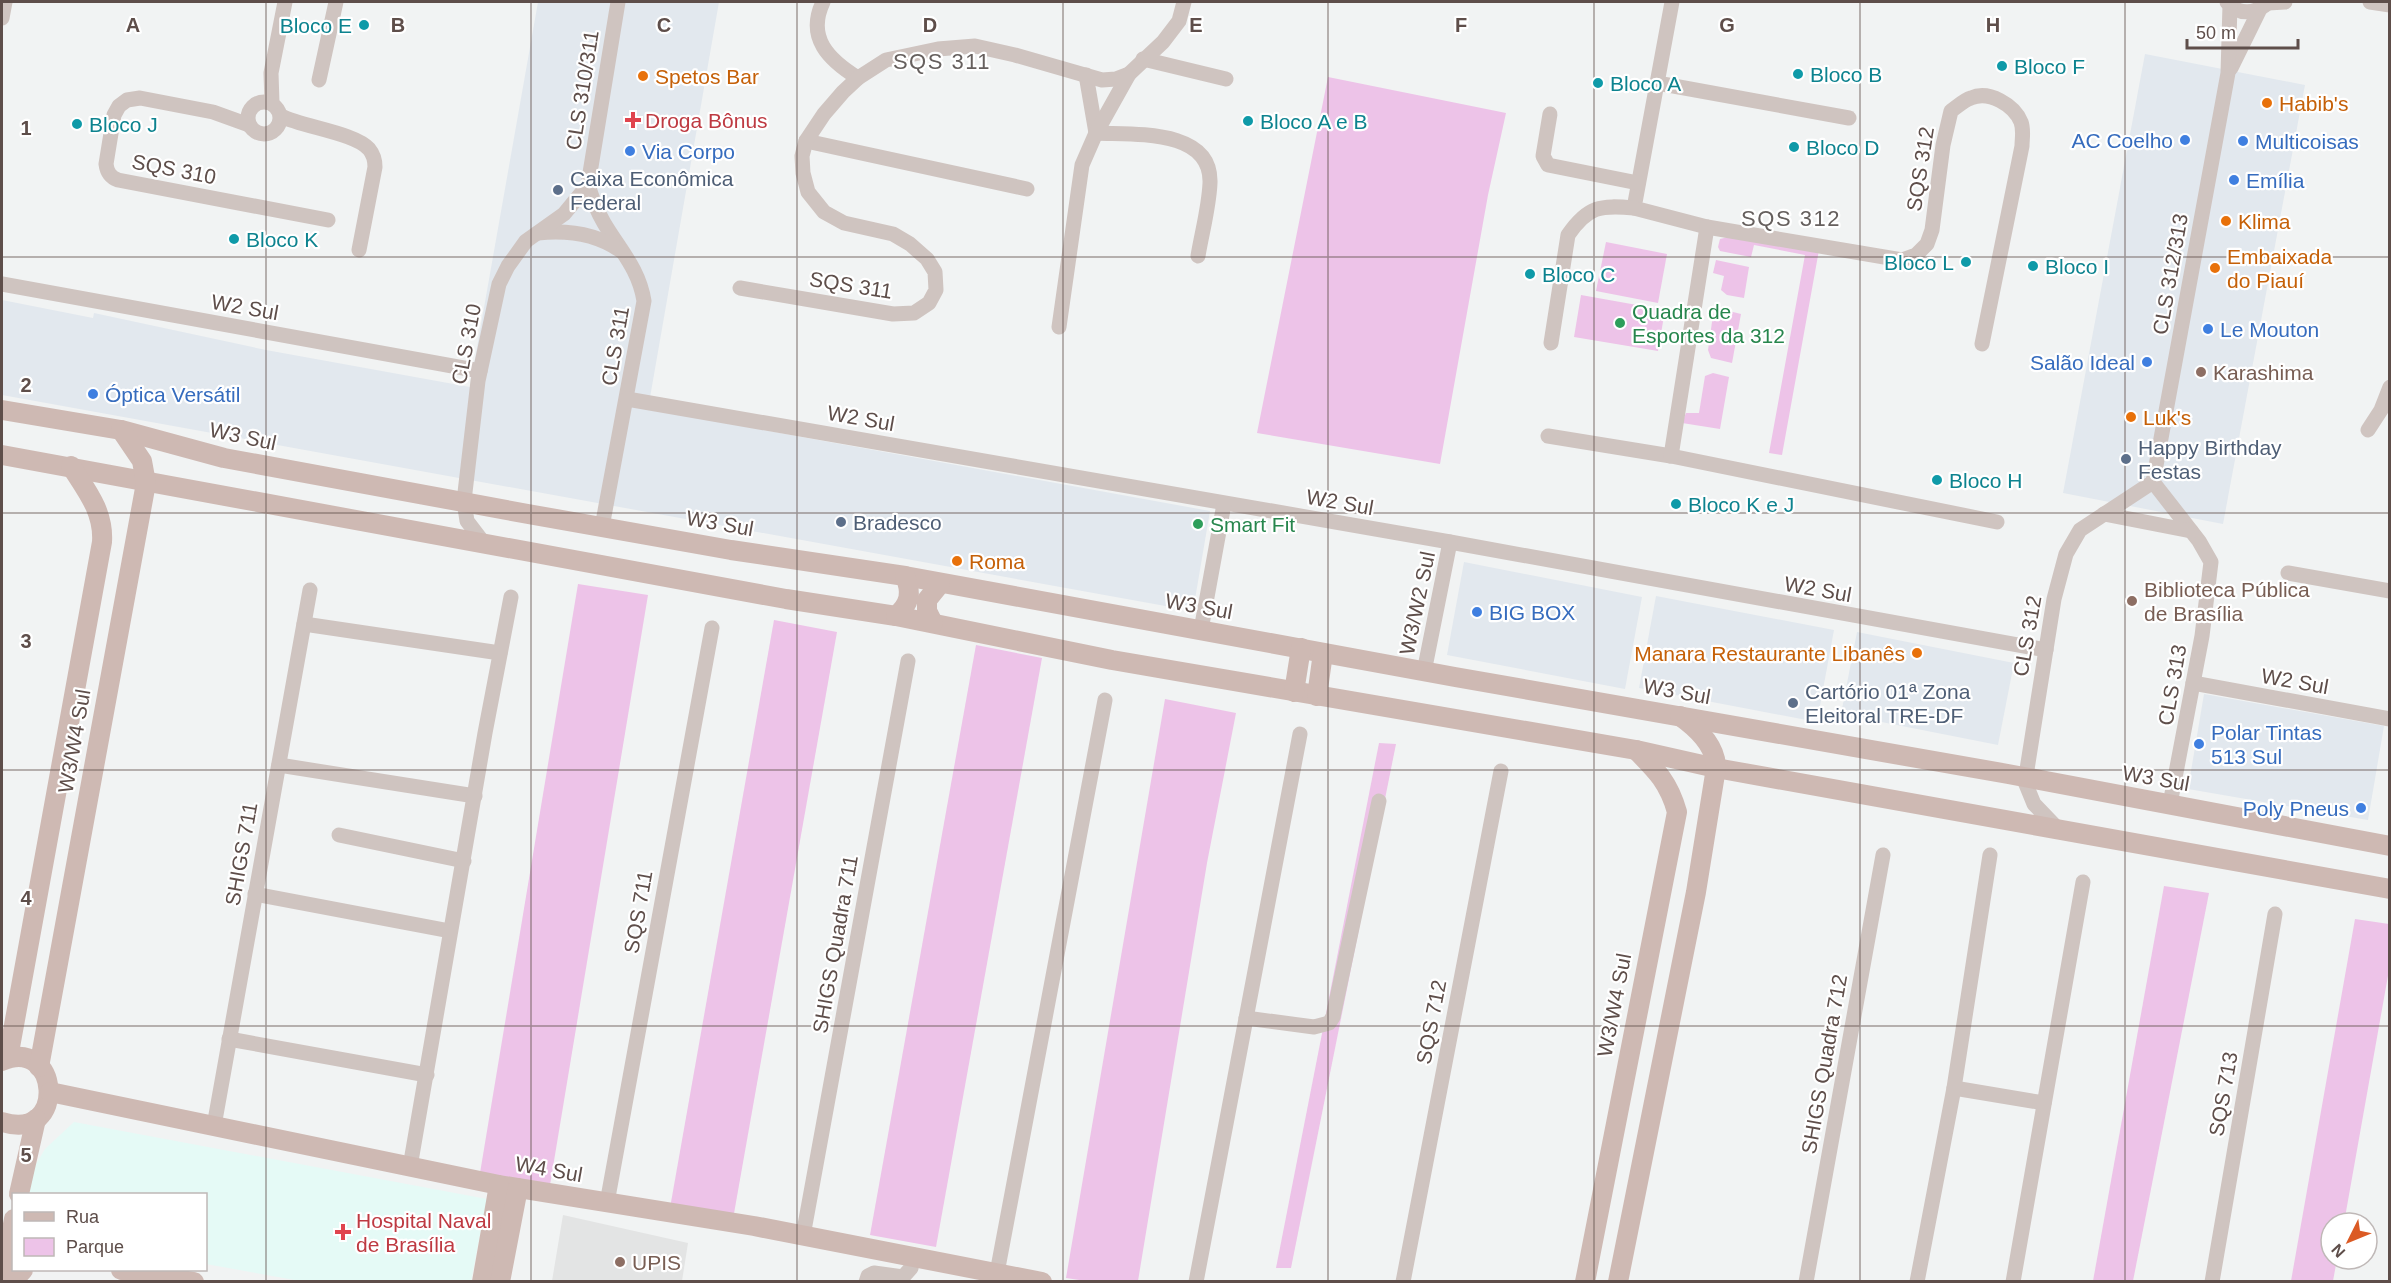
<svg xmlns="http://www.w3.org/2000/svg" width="2391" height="1283" font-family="Helvetica,sans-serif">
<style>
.commercial{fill:#e2e8ee}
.education{fill:#e3e4e4}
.medical{fill:#e5faf6}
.green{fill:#edc3e8}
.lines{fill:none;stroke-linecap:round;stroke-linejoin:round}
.minor{stroke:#cfc4c0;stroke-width:15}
.major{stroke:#ceb9b3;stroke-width:20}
.grid{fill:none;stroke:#5e4e4a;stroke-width:1.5;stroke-opacity:0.55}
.culture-dot{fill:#0f9aa8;stroke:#fff;stroke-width:2}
.food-dot{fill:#e8710a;stroke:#fff;stroke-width:2}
.health-dot{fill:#e0444e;stroke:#fff;stroke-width:2}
.shop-dot{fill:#3f7fe0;stroke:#fff;stroke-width:2}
.service-dot{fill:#5c6f8a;stroke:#fff;stroke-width:2}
.leisure-dot{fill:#2e9e5b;stroke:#fff;stroke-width:2}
.education-dot{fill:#8d6e63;stroke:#fff;stroke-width:2}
.labels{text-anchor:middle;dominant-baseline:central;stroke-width:4.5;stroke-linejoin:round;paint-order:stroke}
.culture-label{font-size:21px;fill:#0d838f;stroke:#fff;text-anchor:start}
.food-label{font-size:21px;fill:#c56008;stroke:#fff;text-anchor:start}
.street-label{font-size:21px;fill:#5e4e4a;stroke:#fff}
.health-label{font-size:21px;fill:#be3a42;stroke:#fff;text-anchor:start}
.shop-label{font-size:21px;fill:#366cbe;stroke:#fff;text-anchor:start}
.service-label{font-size:21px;fill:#4e5e75;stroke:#fff;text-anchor:start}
.leisure-label{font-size:21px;fill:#27864d;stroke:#fff;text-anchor:start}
.education-label{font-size:21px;fill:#785e54;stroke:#fff;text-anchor:start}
.neighbourhood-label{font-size:22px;letter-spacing:1.5px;fill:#66605e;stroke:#fff}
.grid-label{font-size:20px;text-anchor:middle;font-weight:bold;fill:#5e4e4a;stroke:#fff;stroke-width:4.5;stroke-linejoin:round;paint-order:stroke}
</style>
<rect width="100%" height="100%" fill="#f1f3f3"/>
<g class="commercial">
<polygon points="538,2 719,2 648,409 1210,511 1193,611 2,395 2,300 93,318 94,313 266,350 470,387"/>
<polygon points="2145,54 2305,85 2223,524 2063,493"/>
<polygon points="1464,562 1642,597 1625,689 1447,655"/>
<polygon points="1656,596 1834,630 1817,722 1639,688"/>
<polygon points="1857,632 2014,663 1998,745 1841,714"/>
<polygon points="2204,694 2384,726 2368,820 2188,789"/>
</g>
<polygon class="education" points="563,1215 688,1243 682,1281 552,1281"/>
<polygon class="medical" points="74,1122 487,1199 471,1281 306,1282 206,1264 206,1194 25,1194 33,1169 45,1149"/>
<g class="green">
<polygon points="1328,77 1506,113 1488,195 1440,464 1257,433"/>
<polygon points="1728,237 1819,250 1782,455 1769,453 1805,255 1754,245 1751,257 1720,251 1718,247 1720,239"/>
<polygon points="1606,242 1667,254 1658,303 1596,291"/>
<polygon points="1716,260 1749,267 1744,298 1727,295 1721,290 1724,276 1713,273"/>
<polygon points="1581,295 1665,310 1658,351 1574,337"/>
<polygon points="1721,309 1741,314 1732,363 1711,358 1708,350 1713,315"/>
<polygon points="1713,373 1729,377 1720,429 1682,423 1686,413 1699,413 1705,376"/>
<polygon points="578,584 648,595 550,1185 480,1173"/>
<polygon points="774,620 837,632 733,1219 670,1208"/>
<polygon points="976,645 1042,658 936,1247 870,1235"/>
<polygon points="1165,699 1236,713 1207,863 1138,1281 1086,1281 1066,1278"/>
<polygon points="1379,743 1396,744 1291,1268 1276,1268"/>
<polygon points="2164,886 2209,893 2133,1281 2093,1281"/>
<polygon points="2355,919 2389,924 2389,970 2344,1223 2331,1223 2331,1259 2337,1259 2333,1281 2291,1281"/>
</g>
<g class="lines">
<g class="minor">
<path d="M823 2C806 38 829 60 858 78"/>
<path d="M1672 2 1634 208 1707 227 1902 260 1916 255 1927 244 1932 230 1943 145 1951 111C1957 107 1964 100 1971 98 1989 90 2014 105 2021 122 2024 130 2022 138 2022 146L1982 344"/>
<path d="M2227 2C2239 16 2256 14 2269 2"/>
<polyline points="2370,2 2390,5"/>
<polyline points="2268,3 2285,2"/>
<polyline points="2,18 5,2"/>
<polyline points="1143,59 1226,79"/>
<polyline points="2231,68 2260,9"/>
<polyline points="1086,75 1096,133"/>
<polyline points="319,80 336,2"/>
<polyline points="1657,83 1849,118"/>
<circle cx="264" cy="118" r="16"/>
<polyline points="272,103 271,73 285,2"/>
<polyline points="1550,114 1543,156 1548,165 1638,183"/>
<path d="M281 116C303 127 355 133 369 149 374 155 375 160 375 167L359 250"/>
<path d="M249 125 213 112 140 98 127 100 119 106 114 115 106 164C107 172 110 177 118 180L328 220"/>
<path d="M1096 133C1132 135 1212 128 1210 183 1209 207 1202 232 1198 256"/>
<polyline points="806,141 1027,189"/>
<path d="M588 185C592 198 597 211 604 223 620 250 639 269 644 301L602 527"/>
<path d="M538 233C567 230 597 234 621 251"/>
<polyline points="2,284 480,371"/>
<polyline points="740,288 893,314 914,313 929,303 936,290 935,272 927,259 910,244 893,234 844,223 824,212 808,192 803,173 802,156 806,141 824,114 843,92 858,78 886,60 938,49 975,46 1015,55 1102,80 1116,79 1129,74 1163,42 1179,21 1184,2"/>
<polyline points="1059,327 1082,165 1096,133 1129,74"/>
<path d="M1551 343 1568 235C1588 206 1600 205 1634 208"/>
<polyline points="627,399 1450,542 2046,650"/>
<polyline points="2368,430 2381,410 2390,387"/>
<polyline points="1548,436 1671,456 1997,522"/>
<polyline points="1671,456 1707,227"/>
<polyline points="2153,482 2228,73 2230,5"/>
<polyline points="2153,482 2199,541 2211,562 2202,636 2170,804"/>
<polyline points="2104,514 2191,531"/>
<polyline points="483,542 467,521 464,501 478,381 499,284 508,266 526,241 564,214 588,185 618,2"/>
<polyline points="2288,573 2390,591"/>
<polyline points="304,624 500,653"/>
<polyline points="1201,630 1224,504"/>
<polyline points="1424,672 1450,542"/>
<polyline points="2193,683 2390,719"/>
<polyline points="279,765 475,796"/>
<polyline points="2058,829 2034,804 2025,782 2054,599 2066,554 2080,530 2153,482"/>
<polyline points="339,835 464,861"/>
<polyline points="255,894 450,931"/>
<polyline points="1246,1018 1314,1027 1329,1023 1333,1017 1379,801"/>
<polyline points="229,1039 427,1075"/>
<polyline points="1954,1088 2044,1103"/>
<polyline points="214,1126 310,590"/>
<polyline points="410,1167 485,733 511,597"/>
<polyline points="607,1203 712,628"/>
<polyline points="803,1236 908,661"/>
<polyline points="997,1273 1105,700"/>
<polyline points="866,1282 868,1276 874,1273 903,1277 911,1268 914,1255"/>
<polyline points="1196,1282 1300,734"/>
<polyline points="1403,1282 1501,771"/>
<polyline points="1806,1282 1883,855"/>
<polyline points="1917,1282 1954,1088 1990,855"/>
<polyline points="2013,1282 2083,882"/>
<polyline points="2212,1282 2275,914"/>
</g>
<g class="major">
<polyline points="2,410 121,430 224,458 528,514 731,550 905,576 1455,677 2008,774 2390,846"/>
<polyline points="2,455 786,599 896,616 1112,660 1636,750 1716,768 2390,889"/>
<path d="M896 616C910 604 912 593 905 576"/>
<polyline points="933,623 927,611 927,600 940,584"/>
<polyline points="1294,692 1301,648"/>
<polyline points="1317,696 1323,653"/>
<path d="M8 1058 102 542C104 512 87 491 71 466"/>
<path d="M2 1061C59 1035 69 1143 2 1122"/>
<polyline points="39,1067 146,483 142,461 121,430"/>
<polyline points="50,1092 499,1185 754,1226 1042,1282"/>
<polyline points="19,1194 36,1119"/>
<polyline points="121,1270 194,1282"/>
<polyline points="2,1282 14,1219"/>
<polyline points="12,1282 23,1270"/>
<polyline points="482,1282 499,1185"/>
<polyline points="500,1282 518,1188"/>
<path d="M1585 1282 1677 812C1669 783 1657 771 1636 750"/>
<path d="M1618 1282 1696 892 1716 768C1716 746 1697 728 1680 716"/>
</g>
</g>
<path class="grid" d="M266 2V1282M531 2V1282M797 2V1282M1063 2V1282M1328 2V1282M1594 2V1282M1860 2V1282M2125 2V1282M2 257H2390M2 513H2390M2 770H2390M2 1026H2390"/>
<g class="culture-dot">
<circle cx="364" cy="25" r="6"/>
<circle cx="2002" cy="66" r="6"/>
<circle cx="1798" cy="74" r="6"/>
<circle cx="1598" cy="83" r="6"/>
<circle cx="1248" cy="121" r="6"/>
<circle cx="77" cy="124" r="6"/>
<circle cx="1794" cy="147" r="6"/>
<circle cx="234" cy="239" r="6"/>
<circle cx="1966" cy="262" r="6"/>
<circle cx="2033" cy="266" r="6"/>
<circle cx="1530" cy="274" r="6"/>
<circle cx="1937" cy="480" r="6"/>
<circle cx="1676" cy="504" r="6"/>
</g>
<g class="food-dot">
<circle cx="643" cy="76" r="6"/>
<circle cx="2267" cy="103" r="6"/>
<circle cx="2226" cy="221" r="6"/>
<circle cx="2215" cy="268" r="6"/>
<circle cx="2131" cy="417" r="6"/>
<circle cx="957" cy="561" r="6"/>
<circle cx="1917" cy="653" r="6"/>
</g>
<g class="health-dot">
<path d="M630 111h6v6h6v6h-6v6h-6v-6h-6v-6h6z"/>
<path d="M340 1223h6v6h6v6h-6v6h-6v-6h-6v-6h6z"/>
</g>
<g class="shop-dot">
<circle cx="2185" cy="140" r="6"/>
<circle cx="2243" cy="141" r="6"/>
<circle cx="630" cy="151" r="6"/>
<circle cx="2234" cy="180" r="6"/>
<circle cx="2208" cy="329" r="6"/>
<circle cx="2147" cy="362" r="6"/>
<circle cx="93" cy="394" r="6"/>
<circle cx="1477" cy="612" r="6"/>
<circle cx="2199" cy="744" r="6"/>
<circle cx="2361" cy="808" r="6"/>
</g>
<g class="service-dot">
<circle cx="558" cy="190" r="6"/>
<circle cx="2126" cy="459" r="6"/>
<circle cx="841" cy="522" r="6"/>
<circle cx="1793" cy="703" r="6"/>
</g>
<g class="leisure-dot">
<circle cx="1620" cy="323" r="6"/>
<circle cx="1198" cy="524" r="6"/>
</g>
<g class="education-dot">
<circle cx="2201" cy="372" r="6"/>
<circle cx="2132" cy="601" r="6"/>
<circle cx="620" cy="1262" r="6"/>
</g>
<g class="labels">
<g class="culture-label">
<text x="352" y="25" text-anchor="end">Bloco E</text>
<text x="2014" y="66">Bloco F</text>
<text x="1810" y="74">Bloco B</text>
<text x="1610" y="83">Bloco A</text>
<text x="1260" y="121">Bloco A e B</text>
<text x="89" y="124">Bloco J</text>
<text x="1806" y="147">Bloco D</text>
<text x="246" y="239">Bloco K</text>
<text x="1954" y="262" text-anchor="end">Bloco L</text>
<text x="2045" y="266">Bloco I</text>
<text x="1542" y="274">Bloco C</text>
<text x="1949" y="480">Bloco H</text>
<text x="1688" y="504">Bloco K e J</text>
</g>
<g class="food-label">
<text x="655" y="76">Spetos Bar</text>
<text x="2279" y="103">Habib's</text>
<text x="2238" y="221">Klima</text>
<text x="2227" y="256">Embaixada<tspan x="2227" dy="24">do Piauí</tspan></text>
<text x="2143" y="417">Luk's</text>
<text x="969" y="561">Roma</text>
<text x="1905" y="653" text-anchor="end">Manara Restaurante Libanês</text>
</g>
<g class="street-label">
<text transform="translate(582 90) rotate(-81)">CLS 310/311</text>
<text transform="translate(174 169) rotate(11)">SQS 310</text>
<text transform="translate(1920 169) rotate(-81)">SQS 312</text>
<text transform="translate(2170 274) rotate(-80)">CLS 312/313</text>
<text transform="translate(851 285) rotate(9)">SQS 311</text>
<text transform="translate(245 307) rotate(10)">W2 Sul</text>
<text transform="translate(466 344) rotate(-79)">CLS 310</text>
<text transform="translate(615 346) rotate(-80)">CLS 311</text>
<text transform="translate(861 418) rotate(10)">W2 Sul</text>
<text transform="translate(243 436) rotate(12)">W3 Sul</text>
<text transform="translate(1340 502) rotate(10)">W2 Sul</text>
<text transform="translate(720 523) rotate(10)">W3 Sul</text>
<text transform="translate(1818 589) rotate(10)">W2 Sul</text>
<text transform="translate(1417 603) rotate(-78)">W3/W2 Sul</text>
<text transform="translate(1199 606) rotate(10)">W3 Sul</text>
<text transform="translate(2027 636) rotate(-80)">CLS 312</text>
<text transform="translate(2295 681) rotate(10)">W2 Sul</text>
<text transform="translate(2172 685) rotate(-80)">CLS 313</text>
<text transform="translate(1677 691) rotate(10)">W3 Sul</text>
<text transform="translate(74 741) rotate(-80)">W3/W4 Sul</text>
<text transform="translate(2156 778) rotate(10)">W3 Sul</text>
<text transform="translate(241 854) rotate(-80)">SHIGS 711</text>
<text transform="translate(638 912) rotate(-80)">SQS 711</text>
<text transform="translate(835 944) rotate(-80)">SHIGS Quadra 711</text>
<text transform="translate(1614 1005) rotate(-79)">W3/W4 Sul</text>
<text transform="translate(1431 1022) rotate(-79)">SQS 712</text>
<text transform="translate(1824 1064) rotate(-80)">SHIGS Quadra 712</text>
<text transform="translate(2223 1094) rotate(-80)">SQS 713</text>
<text transform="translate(549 1169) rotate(10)">W4 Sul</text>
</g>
<g class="health-label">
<text x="645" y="120">Droga Bônus</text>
<text x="356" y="1220">Hospital Naval<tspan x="356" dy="24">de Brasília</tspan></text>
</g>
<g class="shop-label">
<text x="2173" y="140" text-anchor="end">AC Coelho</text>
<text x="2255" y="141">Multicoisas</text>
<text x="642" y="151">Via Corpo</text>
<text x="2246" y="180">Emília</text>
<text x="2220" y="329">Le Mouton</text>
<text x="2135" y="362" text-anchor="end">Salão Ideal</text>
<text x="105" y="394">Óptica Versátil</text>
<text x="1489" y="612">BIG BOX</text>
<text x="2211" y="732">Polar Tintas<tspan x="2211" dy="24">513 Sul</tspan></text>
<text x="2349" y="808" text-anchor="end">Poly Pneus</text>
</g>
<g class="service-label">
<text x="570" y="178">Caixa Econômica<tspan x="570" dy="24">Federal</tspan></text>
<text x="2138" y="447">Happy Birthday<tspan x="2138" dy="24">Festas</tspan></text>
<text x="853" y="522">Bradesco</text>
<text x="1805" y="691">Cartório 01ª Zona<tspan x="1805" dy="24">Eleitoral TRE-DF</tspan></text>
</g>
<g class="leisure-label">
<text x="1632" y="311">Quadra de<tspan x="1632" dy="24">Esportes da 312</tspan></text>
<text x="1210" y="524">Smart Fit</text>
</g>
<g class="education-label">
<text x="2213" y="372">Karashima</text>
<text x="2144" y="589">Biblioteca Pública<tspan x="2144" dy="24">de Brasília</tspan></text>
<text x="632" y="1262">UPIS</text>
</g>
<g class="neighbourhood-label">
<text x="942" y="61">SQS 311</text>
<text x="1791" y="218">SQS 312</text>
</g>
</g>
<g class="grid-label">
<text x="133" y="32">A</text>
<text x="398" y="32">B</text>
<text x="664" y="32">C</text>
<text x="930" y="32">D</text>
<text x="1196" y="32">E</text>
<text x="1461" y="32">F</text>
<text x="1727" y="32">G</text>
<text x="1993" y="32">H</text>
<text x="26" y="135">1</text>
<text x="26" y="392">2</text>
<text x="26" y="648">3</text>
<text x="26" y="905">4</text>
<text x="26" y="1162">5</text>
</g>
<rect width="2391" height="1283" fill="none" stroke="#5e4e4a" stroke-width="6"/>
<rect x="12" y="1193" width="195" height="78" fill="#ffffff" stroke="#bfb8b7" stroke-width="1.5"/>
<rect x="24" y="1212" width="30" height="9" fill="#ceb9b3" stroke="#bfb8b7" stroke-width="1.5"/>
<text x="66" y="1223" font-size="18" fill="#5e4e4a">Rua</text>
<rect x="24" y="1238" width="30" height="18" fill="#edc3e8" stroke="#bfb8b7" stroke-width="1.5"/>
<text x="66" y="1253" font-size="18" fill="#5e4e4a">Parque</text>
<g transform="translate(2349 1241) rotate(227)"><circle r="28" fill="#ffffff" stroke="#bfb8b7" stroke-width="1.5"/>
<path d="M0-4.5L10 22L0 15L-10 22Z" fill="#db5a24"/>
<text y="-9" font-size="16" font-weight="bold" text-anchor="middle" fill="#5e4e4a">N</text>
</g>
<path d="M2187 39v9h111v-9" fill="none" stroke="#5e4e4a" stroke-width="3"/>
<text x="2196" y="39" font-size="18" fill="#5e4e4a" stroke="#ffffff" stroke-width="4.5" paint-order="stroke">50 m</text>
</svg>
